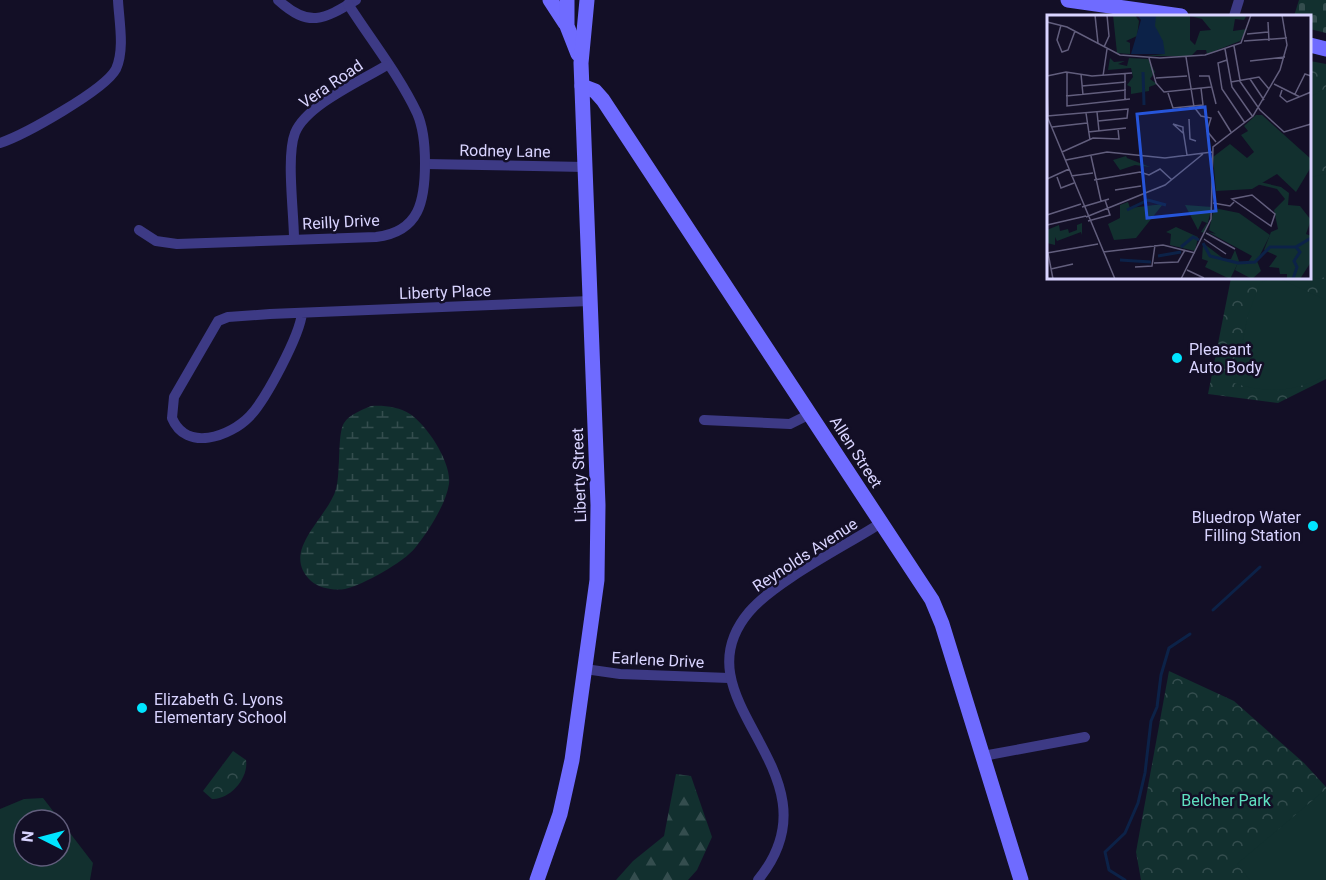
<svg xmlns="http://www.w3.org/2000/svg" width="1326" height="880" font-family="Roboto,sans-serif">
<style>
.forest{fill:url(#forest-firs)}
.wetland{fill:url(#wetland-marsh)}
.cemetery{fill:url(#cemetery-stones)}
.park{fill:url(#park-crowns)}
.pitch{fill:#12302f}
.lines{fill:none;stroke-linecap:round;stroke-linejoin:round}
.stream{stroke:#0c2248;stroke-width:3}
.street{stroke:#3d3a85;stroke-width:10}
.secondary{stroke:#6f6bff;stroke-width:15}
.poi-dot{fill:#00e5ff;stroke:#130f26;stroke-width:2}
.labels{text-anchor:middle;dominant-baseline:central;stroke-width:5;stroke-linejoin:round;paint-order:stroke}
.street-label{font-size:16px;fill:#d9d4ff;stroke:#130f26}
.poi-label{font-size:16px;fill:#d9d4ff;stroke:#130f26;text-anchor:start}
.park-label{font-size:16px;fill:#5fe0c0;stroke:#130f26}
.inset-river{fill:none;stroke:#0c2248;stroke-width:3}
.inset-road{fill:none;stroke:#625e7d;stroke-width:1.5}
.view{fill:#2655da;fill-opacity:0.15;stroke:#2655da;stroke-width:3}
.inset-edge{fill:none;stroke:#d9d4ff;stroke-width:3}
</style>
<defs>
<pattern id="forest-firs" width="22" height="20" patternUnits="userSpaceOnUse" patternTransform="scale(1.5)"><rect width="22" height="20" fill="#12302f"/><path d="M5 1l3.5 6h-7zM16 11l3.5 6h-7z" fill="#344d4e"/></pattern>
<pattern id="wetland-marsh" width="20" height="14" patternUnits="userSpaceOnUse" patternTransform="scale(1.5)"><rect width="20" height="14" fill="#12302f"/><path d="M1 5h8M5 5V1M11 12h8M15 12V8" fill="none" stroke="#344d4e"/></pattern>
<pattern id="cemetery-stones" width="16" height="16" patternUnits="userSpaceOnUse" patternTransform="scale(1.5)"><rect width="16" height="16" fill="#12302f"/><path d="M2 7V4a2 2 0 0 1 4 0v3zM10 15v-3a2 2 0 0 1 4 0v3z" fill="#344d4e"/></pattern>
<pattern id="park-crowns" width="20" height="18" patternUnits="userSpaceOnUse" patternTransform="scale(1.5)"><rect width="20" height="18" fill="#12302f"/><path d="M2 6a3 3 0 1 1 6 0M12 15a3 3 0 1 1 6 0" fill="none" stroke="#344d4e"/></pattern>
</defs>
<rect width="100%" height="100%" fill="#130f26"/>
<polygon class="forest" points="676,774 691,776 712,837 697,870 688,880 616,880 633,861 664,836"/>
<path class="wetland" d="M371 406C383 405 400 407 410 414 427 425 452 463 449 484 446 504 428 532 415 548 404 562 363 585 345 589 334 591 319 588 311 581 279 551 328 518 336 489 341 472 337 434 344 423 350 414 362 410 371 406Z"/>
<polygon class="cemetery" points="1299,0 1326,0 1326,33 1310,29 1310,16 1294,16"/>
<g class="park">
<polygon points="1310,61 1326,64 1326,379 1278,403 1208,394 1231,278 1310,278"/>
<polygon points="1169,671 1234,701 1304,763 1326,787 1326,880 1141,880 1136,852"/>
<path d="M233 751 246 760C249 778 230 800 212 799L203 791Z"/>
</g>
<g class="pitch">
<polygon points="1326,88 1326,158 1310,172 1310,97"/>
<polygon points="1326,174 1326,277 1315,279 1310,276 1310,177"/>
<path d="M1271 278H1278L1326 300V375C1297 392 1265 394 1234 383L1248 315 1260 283Z"/>
<polygon points="1326,789 1326,880 1250,880 1237,864"/>
<polygon points="43,798 60,820 24,820 24,856 60,856 60,820 93,863 90,880 0,880 0,809 24,799"/>
</g>
<g class="lines">
<g class="stream">
<polyline points="1213,610 1260,567"/>
<polyline points="1125,880 1109,870 1105,852 1125,833 1138,803 1145,773 1151,721 1157,707 1161,675 1169,648 1190,634"/>
</g>
<g class="street">
<path d="M278 0C309 28 323 20 356 0"/>
<polyline points="1234,16 1239,0"/>
<path d="M0 143C24 135 105 90 116 69 125 49 119 21 118 0"/>
<polyline points="425,164 585,167"/>
<path d="M139 230 156 241 177 244 376 237C420 232 425 200 425 163 425 146 424 129 417 113 399 75 371 40 348 4"/>
<path d="M294 239C294 213 286 156 295 133 306 105 361 81 387 65"/>
<path d="M302 313C300 335 266 399 250 416 230 437 186 452 172 418L174 397 218 321 228 317 270 314 590 301"/>
<polyline points="704,420 790,424 810,414"/>
<polyline points="585,669 620,674 729,678"/>
<polyline points="983,756 1085,737"/>
<path d="M758 880C846 772 673 702 749 612 775 581 845 546 881 523"/>
</g>
<g class="secondary">
<polyline points="550,0 565,23"/>
<polyline points="567,0 567,26 578,54"/>
<polyline points="1068,0 1181,16"/>
<polyline points="1310,45 1326,49"/>
<polyline points="582,86 595,91 603,100 932,600 942,624 1021,880"/>
<polyline points="537,880 560,814 572,760 597,580 598,505 581,63 587,0"/>
</g>
</g>
<g class="poi-dot">
<circle cx="1177" cy="358" r="6"/>
<circle cx="1313" cy="526" r="6"/>
<circle cx="142" cy="708" r="6"/>
</g>
<g class="labels">
<g class="street-label">
<text transform="translate(331 84) rotate(-34)">Vera Road</text>
<text transform="translate(505 151) rotate(1)">Rodney Lane</text>
<text transform="translate(341 222) rotate(-3)">Reilly Drive</text>
<text transform="translate(445 292) rotate(-2)">Liberty Place</text>
<text transform="translate(856 452) rotate(57)">Allen Street</text>
<text transform="translate(579 475) rotate(-92)">Liberty Street</text>
<text transform="translate(805 555) rotate(-33)">Reynolds Avenue</text>
<text transform="translate(658 660) rotate(3)">Earlene Drive</text>
</g>
<g class="poi-label">
<text x="1189" y="349">Pleasant<tspan x="1189" dy="18">Auto Body</tspan></text>
<text x="1301" y="517" text-anchor="end">Bluedrop Water<tspan x="1301" dy="18">Filling Station</tspan></text>
<text x="154" y="699">Elizabeth G. Lyons<tspan x="154" dy="18">Elementary School</tspan></text>
</g>
<g class="park-label">
<text x="1226" y="800">Belcher Park</text>
</g>
</g>
<g transform="translate(1047 15)">
<rect width="264" height="264" fill="#130f26"/>
<path d="M66 0H88L92 6 90 21 79 26 83 28V39L70 38ZM108 0H200L197 5 188 4 186 16 200 14 193 26 160 39 159 35H150L144 41H99L117 39 108 13ZM143 1 155 4 164 15 153 16 148 30 143 25ZM63 43 67 47 78 46 71 49 80 51 82 43 101 44 108 57 103 64 110 69 102 72V76L84 79V72L80 70 86 62 84 53 61 55ZM79 141 80 143 103 152 88 150 73 155 66 145ZM35 208V220L34 217 10 226 8 222V230L0 228V215L12 210 13 216 21 214 22 218 30 215V210ZM156 228 177 244H184L188 235 192 246 183 264 158 252 161 246 155 244Z" fill="#12302f" fill-rule="evenodd"/>
<path d="M213 167 234 172 242 178 241 190 253 191 264 205 259 219 264 221V247L253 264H240V259H233L232 253 222 252 230 241 217 235 224 217 231 214 227 195 238 184 230 174 209 169Z" fill="#12302f"/>
<path d="M209 100H215L264 144V152L249 177 230 159 205 174 169 176 166 142 183 129 200 143 207 137 194 120 201 116 197 111ZM167 193 192 198 223 220 210 246 214 256 205 264 188 255 191 247H201L205 241 161 217 169 219 162 215Z" fill="#12302f"/>
<path d="M81 187 83 193 116 189 89 223 67 225 61 209 73 203V190ZM138 190 165 192 158 218 154 217 160 208 155 206 151 215ZM129 212 151 222 148 236 123 230 124 219 119 217Z" fill="#12302f"/>
<path d="M90 0H109L108 11 116 26 118 39H84L94 5Z" fill="#0c2248"/>
<path class="inset-river" d="M96 57 97 90M80 195 101 185 119 190M156 228 163 241 191 248 208 247 223 232H249M134 232 146 222 152 225M111 241 134 237M73 245 104 247M246 264 250 252 247 246 253 237 249 232 264 223"/>
<path class="inset-road" d="M48 0 51 28M0 7 20 12 73 40 113 43 158 40 194 28 204 0M221 7 222 26M14 10 10 25 15 37 21 35 28 16M200 19 221 17M197 26 240 23M187 31 193 65M57 32 62 21 60 0M178 34 185 72 206 102M139 42 147 92 154 101 164 103 160 116 169 127M102 43 109 68 117 77 164 72M180 45 171 48 175 74 198 108M203 46 238 42M20 57V91L83 84M34 59 36 80M78 59V84M0 61 19 57 45 61 85 58M56 61 60 34M152 61H162L169 89M109 63 140 61M203 64 217 85M192 65 213 95 237 117 264 109M184 67 212 62 222 74M227 69 253 82M35 71 79 67M0 75 1 102M235 75 233 81 240 87 264 77M121 78 126 93 156 90 154 73M248 79 258 59 264 61M19 81 79 75M171 96 184 117M50 97 52 116M39 98 43 125M0 101 81 94 80 103 51 106M0 101 68 264M142 104 143 124 149 126M5 112 40 108M41 117 79 113M136 118 126 109 136 112V115L140 140M15 137 46 123 72 124 71 114M44 141 54 186M19 145 60 137 118 143 165 137M24 161 46 158M10 162 14 173 27 168M0 164 22 154M47 165 93 157 102 160 113 154 125 165M68 175 94 171M205 180 228 199 224 211 185 184ZM166 188 183 191 187 187M35 192 62 184M0 200 34 189M39 202 118 170 156 139M41 206 63 200 58 185M0 210 39 201M159 218 188 234M157 224 179 239M56 237 116 230 148 238M0 238 51 229M1 238 6 264M107 248 131 247 138 235M88 252 105 251 108 230M4 254 26 249M140 255 157 263M134 264 164 204 166 132 206 101 233 55 240 30 235 0"/>
<path class="view" d="M158 92 169 196 100 203 90 99Z"/>
<rect width="264" height="264" class="inset-edge"/>
</g>
<g transform="translate(42 838) rotate(276)"><circle r="28" fill="#130f26" stroke="#625e7d" stroke-width="1.5"/>
<path d="M0-4.5L10 22L0 15L-10 22Z" fill="#00e5ff"/>
<text y="-9" font-size="16" font-weight="bold" text-anchor="middle" fill="#d9d4ff">N</text>
</g>
</svg>
